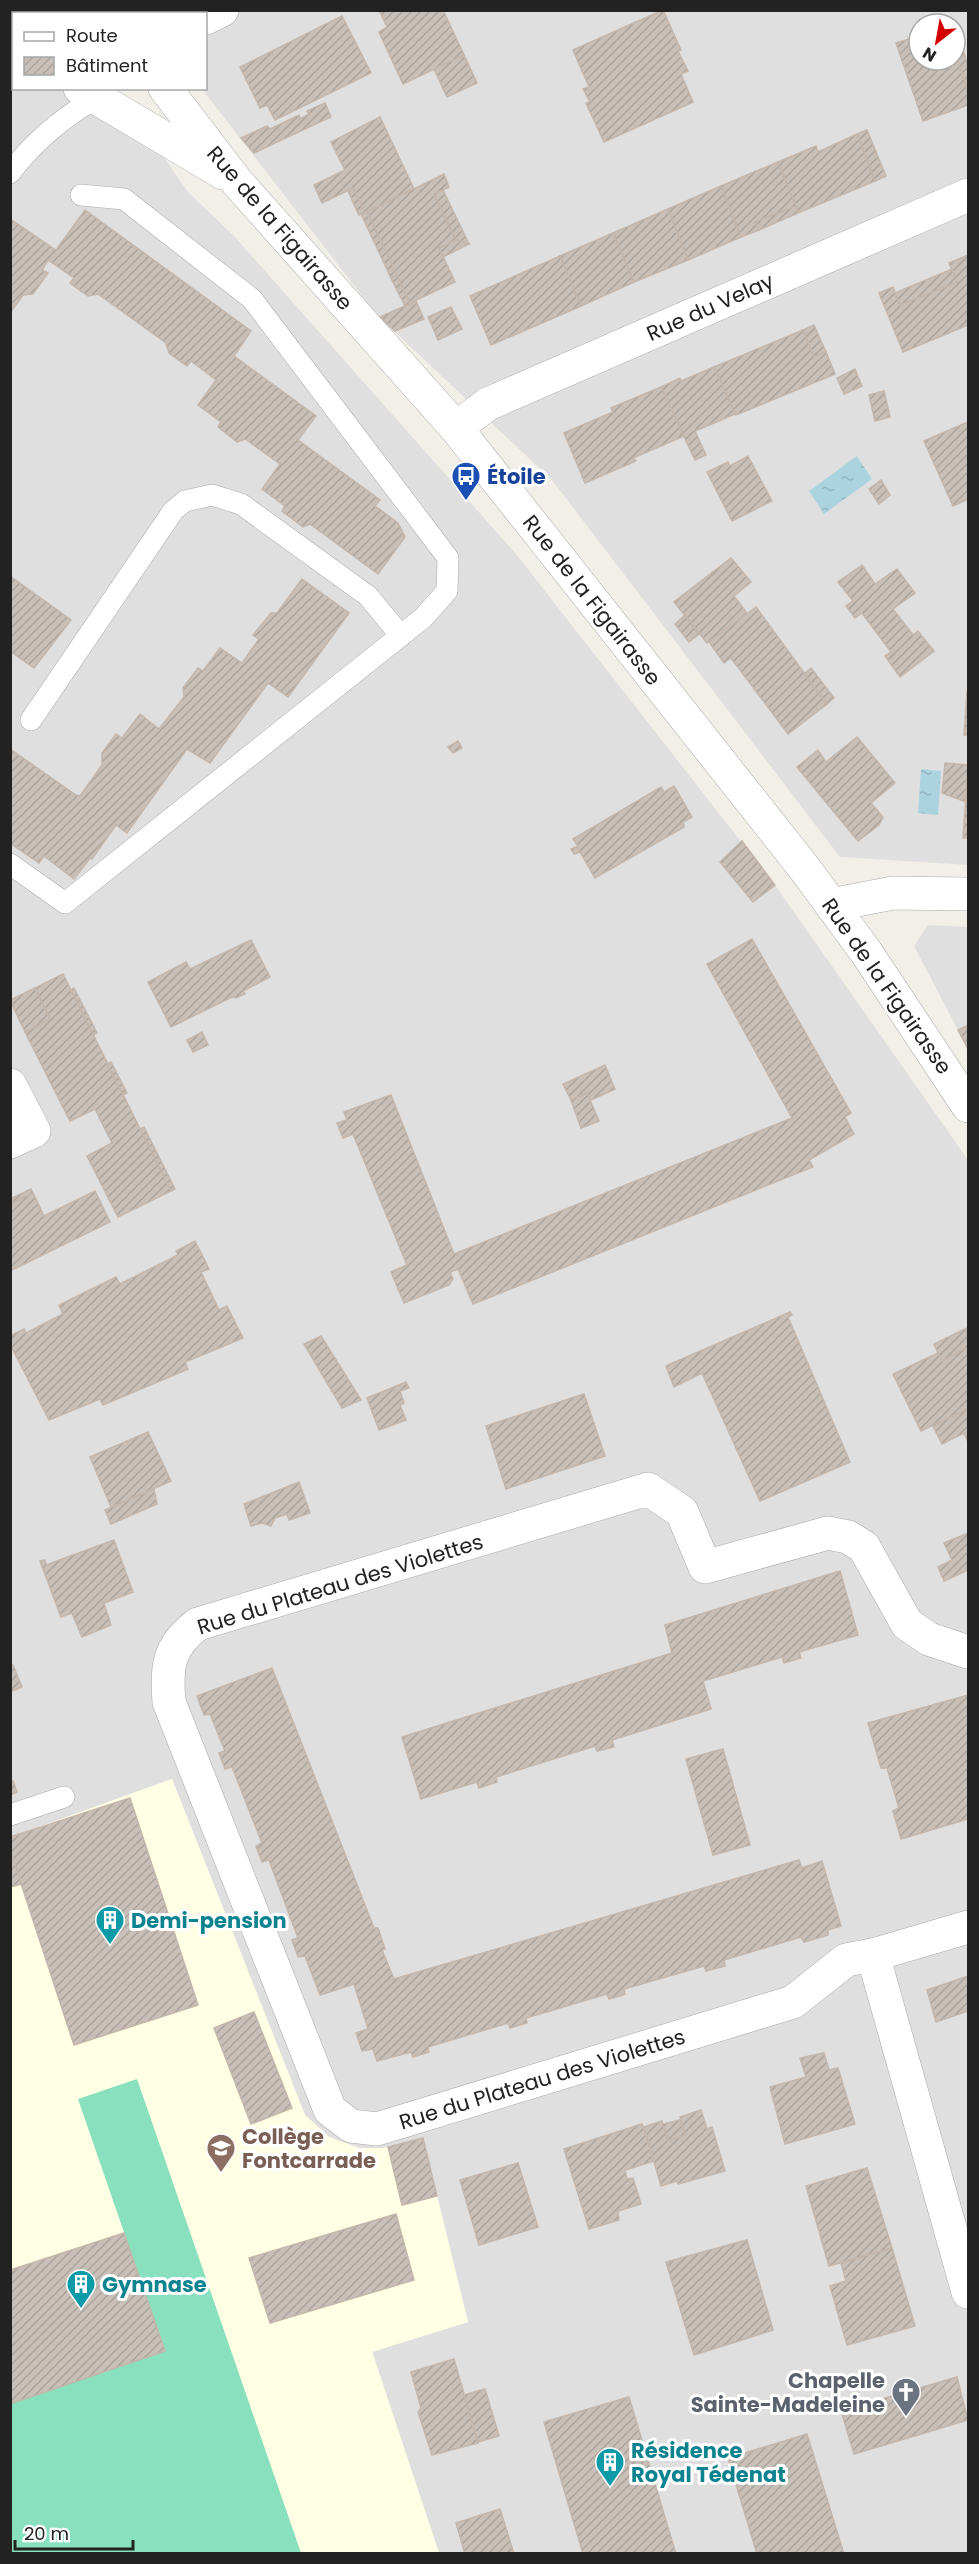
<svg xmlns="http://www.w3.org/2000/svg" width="979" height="2564" font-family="Poppins,sans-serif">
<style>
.residential{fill:#e0dfdf;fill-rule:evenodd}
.education{fill:#ffffe5}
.pitch{fill:#88e0be}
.water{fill:url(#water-ripples)}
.building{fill:url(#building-hatch);stroke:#c4b6ab;stroke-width:1.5}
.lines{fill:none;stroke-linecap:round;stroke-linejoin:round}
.service-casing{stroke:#a9a9a9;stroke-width:22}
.minor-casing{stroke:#a9a9a9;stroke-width:34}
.service{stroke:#fff;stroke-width:21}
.minor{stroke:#fff;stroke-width:33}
.labels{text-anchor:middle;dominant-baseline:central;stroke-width:6;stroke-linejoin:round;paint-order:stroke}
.street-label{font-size:21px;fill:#222;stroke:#fff}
.transit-label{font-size:21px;font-weight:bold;fill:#164399;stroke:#fff;text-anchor:start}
.culture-label{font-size:21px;font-weight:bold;fill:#0d838f;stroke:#fff;text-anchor:start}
.education-label{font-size:21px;font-weight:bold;fill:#785e54;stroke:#fff;text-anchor:start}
.worship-label{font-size:21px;font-weight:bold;fill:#5b616d;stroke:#fff;text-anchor:end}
</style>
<defs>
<pattern id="water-ripples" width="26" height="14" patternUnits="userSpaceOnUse" patternTransform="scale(1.5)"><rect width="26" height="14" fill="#aad3df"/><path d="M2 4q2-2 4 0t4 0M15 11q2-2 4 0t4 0" fill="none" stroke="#92b5bf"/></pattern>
<pattern id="building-hatch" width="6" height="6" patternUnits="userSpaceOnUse" patternTransform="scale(1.5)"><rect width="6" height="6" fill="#c7bfb8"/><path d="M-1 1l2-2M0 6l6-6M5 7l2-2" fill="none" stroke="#aba49e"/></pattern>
</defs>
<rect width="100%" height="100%" fill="#f2efe9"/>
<g class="residential">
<polygon points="62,10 64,13 14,14 14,88 116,89 188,192 234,236 516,554 775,885 968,1160 968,2553 439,2553 372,2351 468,2322 423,2139 384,2148 359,2148 329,2137 305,2115 172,1779 11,1837 10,11"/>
<path d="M140 11H968V865L840 857 552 480 377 315 202 89 206 88V14H143ZM919 24H955V60H919Z"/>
<polygon points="928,925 968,927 968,1049 914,946"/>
</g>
<polygon class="education" points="172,1779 305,2115 329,2137 359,2148 384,2148 423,2138 468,2322 372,2352 439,2553 11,2554 11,1837"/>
<polygon class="pitch" points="137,2079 301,2553 11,2553 10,2404 165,2351 78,2099"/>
<g class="water">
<polygon points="857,456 872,479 824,514 809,491"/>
<polygon points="921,769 941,771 938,815 918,813"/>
</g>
<g class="building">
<polygon points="379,10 443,10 464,55 403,84 379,32 387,27"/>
<polygon points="663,10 681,50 678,51 688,71 681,74 693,102 604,142 586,103 590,102 583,89 589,87 573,50"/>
<polygon points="342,16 371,73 275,120 267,105 260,108 240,67"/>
<polygon points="955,26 968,65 960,67 968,91 968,105 923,121 896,43 919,36 919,60 955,60"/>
<polygon points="464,55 477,83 447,97 434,69"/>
<polygon points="968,65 968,91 960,67"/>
<polygon points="325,103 331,117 254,153 241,138 267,126 270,129 299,115 300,119 309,114 307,111"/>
<polygon points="380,117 414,189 359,215 357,211 363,208 353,188 322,203 314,185 345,170 331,142"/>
<polygon points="867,130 886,176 875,181 857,134"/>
<polygon points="857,134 875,181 798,213 778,162 816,146 818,152"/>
<polygon points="778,162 796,206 755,222 759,230 741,237 721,186"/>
<polygon points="444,174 449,187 434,194 456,240 439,248 455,282 410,303 367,212"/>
<polygon points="721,186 741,237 688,260 668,209"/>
<polygon points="353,188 363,208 357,211 348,191"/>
<polygon points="443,190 469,244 456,240 434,194"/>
<polygon points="796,206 798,213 759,230 755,222"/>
<polygon points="668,209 688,260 634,282 613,233"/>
<polygon points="85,210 251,331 234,356 316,416 298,440 380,500 375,506 398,523 405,537 378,574 310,524 303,527 282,511 285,506 262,489 280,464 245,439 237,442 218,427 221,422 198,405 216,380 191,361 187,366 169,353 166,343 98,294 88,296 70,283 74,278 48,260 42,270 48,273 33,294 23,295 10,313 10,219 56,250"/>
<polygon points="367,212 397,275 391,278 361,214"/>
<polygon points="613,233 634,282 581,306 560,256"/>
<polygon points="456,240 469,244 443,257 439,248"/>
<polygon points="968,255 968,325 903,352 879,293 893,287 900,305 957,282 949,263"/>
<polygon points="560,256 581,306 491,345 470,296"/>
<polygon points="952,269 957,282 900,305 895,293"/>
<polygon points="397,275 410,303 405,306 391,278"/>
<polygon points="416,301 424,319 395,331 380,317"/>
<polygon points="451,307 462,329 438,340 428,317"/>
<polygon points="814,325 826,352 814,357 803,330"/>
<polygon points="803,330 814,357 826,352 835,374 736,415 714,367"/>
<polygon points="714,367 735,414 695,431 706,455 695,460 661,387 680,378 681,381"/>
<polygon points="855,369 862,386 844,394 837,378"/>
<polygon points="661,387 684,436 633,458 636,461 585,483 564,433 613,412 611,408"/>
<polygon points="884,391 890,417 875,421 869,395"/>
<polygon points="968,422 968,499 953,506 924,441"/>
<polygon points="748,456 772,501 732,521 707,472 728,462 730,466"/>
<polygon points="881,480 890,495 879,504 869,489"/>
<polygon points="731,558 751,582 734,596 747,613 707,643 674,602"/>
<polygon points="862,565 875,584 897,569 915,593 893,609 913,635 918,631 934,651 900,677 885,656 891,652 862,613 855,618 846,606 853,601 838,582"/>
<polygon points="10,576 71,620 34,668 10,651"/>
<polygon points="302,579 349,613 288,697 268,683 210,763 187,749 127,833 116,825 92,859 90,858 74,879 44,856 39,863 10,843 10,749 76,795 80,796 102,765 102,753 116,734 122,738 140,714 159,729 184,697 183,688 198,668 203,671 220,648 242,663 259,639 253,635 271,613 277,613"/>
<polygon points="756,607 827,704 788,734 731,658 724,663 709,642"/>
<polygon points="685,615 699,634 689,642 675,624"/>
<polygon points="811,668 834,698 827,704 804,674"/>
<polygon points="967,692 968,692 968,735 964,735"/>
<polygon points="857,737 895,783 871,803 883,817 879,825 858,841 797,767 818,750 826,762"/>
<polygon points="458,741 462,748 453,753 448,747"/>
<polygon points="945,763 968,765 966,802 942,793"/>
<polygon points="968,768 968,838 963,838"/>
<polygon points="674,786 692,817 683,822 684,827 595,878 580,852 574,854 571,849 578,846 573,839 661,787 664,792"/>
<polygon points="742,841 775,885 753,902 720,862"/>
<polygon points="752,939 851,1113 845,1117 854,1134 809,1160 813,1167 473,1304 458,1269 450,1272 453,1279 449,1285 404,1303 391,1272 407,1265 353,1134 343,1138 337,1123 347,1120 344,1112 391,1095 454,1254 792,1118 707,964"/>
<polygon points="251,940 270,977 243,991 245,994 236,998 232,997 171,1027 148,982 186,962 190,969"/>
<polygon points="63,974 171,1191 118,1217 87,1156 112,1143 95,1109 70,1121 25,1032 50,1019 35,988"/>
<polygon points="35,988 50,1019 25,1032 10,1000"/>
<polygon points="74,988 97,1033 93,1035 71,990"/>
<polygon points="968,1025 968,1049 958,1030"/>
<polygon points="202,1032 208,1045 193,1052 187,1040"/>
<polygon points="111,1062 127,1093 123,1095 107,1064"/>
<polygon points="605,1065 615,1089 591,1100 587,1093 571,1100 563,1084"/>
<polygon points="587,1093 599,1121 581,1128 571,1100"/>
<polygon points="144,1127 175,1189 171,1191 140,1129"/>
<polygon points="31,1189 33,1193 10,1204 10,1199"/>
<polygon points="95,1191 110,1222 10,1271 10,1204 33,1193 44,1216"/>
<polygon points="195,1241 209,1269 201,1272 219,1310 227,1306 243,1338 185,1362 188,1369 103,1405 100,1399 49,1420 10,1344 10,1336 24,1329 26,1333 63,1314 59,1305 116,1277 120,1284 178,1255 176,1251"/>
<polygon points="790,1312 792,1315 788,1317 850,1462 760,1501 702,1373 674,1387 666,1366"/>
<polygon points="967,1328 968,1347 942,1361 934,1344"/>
<polygon points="321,1336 361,1400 342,1408 304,1344"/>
<polygon points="968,1347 968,1409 921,1431 893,1374 938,1353 942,1361"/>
<polygon points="406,1382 409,1388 400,1391 404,1403 400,1405 406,1420 379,1430 367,1398"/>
<polygon points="584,1394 605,1456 506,1489 486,1426"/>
<polygon points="968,1409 968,1442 964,1433 942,1444 933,1426"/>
<polygon points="148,1432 171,1481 111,1507 90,1457"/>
<polygon points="299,1482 310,1513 289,1520 287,1514 275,1518 271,1526 262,1523 251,1526 244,1504"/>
<polygon points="154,1489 157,1504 111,1524 105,1510"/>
<polygon points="968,1533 968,1570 944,1581 938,1567 952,1560 944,1543"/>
<polygon points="114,1540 133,1592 104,1603 111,1625 82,1637 72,1613 61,1617 40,1561 45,1560 46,1565"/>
<polygon points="840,1571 858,1635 799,1652 801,1658 784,1663 782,1657 703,1681 711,1709 612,1740 614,1747 597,1751 595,1746 496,1777 497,1782 479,1788 477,1782 421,1799 402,1737 672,1653 665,1625"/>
<polygon points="13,1665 22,1687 12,1691 10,1666"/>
<polygon points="272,1668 374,1928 378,1928 385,1949 382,1950 394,1979 799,1860 802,1868 822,1861 841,1926 828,1930 828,1935 818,1938 804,1942 801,1937 724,1960 725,1966 706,1971 704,1966 624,1989 625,1994 620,1996 609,1999 607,1994 526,2018 527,2023 510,2028 508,2023 428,2047 429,2052 413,2057 411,2052 377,2061 373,2049 362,2051 356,2033 368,2029 354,1984 320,1995 305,1956 298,1957 292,1940 298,1938 269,1860 262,1862 256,1846 262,1843 232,1767 225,1769 219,1753 225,1751 210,1714 204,1715 197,1696"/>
<polygon points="968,1695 968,1819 901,1839 893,1811 899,1808 887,1768 881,1768 868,1723"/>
<polygon points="723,1749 750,1845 713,1855 686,1759"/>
<polygon points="10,1781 13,1781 17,1792 10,1795"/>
<polygon points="130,1798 198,2005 74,2045 10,1850 10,1837"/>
<polygon points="10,1850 22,1884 10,1887"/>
<polygon points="968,1976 968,2011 936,2022 927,1990"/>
<polygon points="254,2012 292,2108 251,2124 214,2028"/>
<polygon points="824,2053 829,2070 838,2068 855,2124 785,2144 770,2087 806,2077 800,2058"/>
<polygon points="701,2110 707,2129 712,2127 725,2171 678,2184 677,2181 661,2186 644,2127 662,2121 668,2141 685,2135 680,2117"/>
<polygon points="680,2120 685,2135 668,2141 663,2124"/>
<polygon points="642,2124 654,2161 625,2170 627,2179 633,2178 641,2204 618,2211 619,2220 589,2229 564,2149"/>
<polygon points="423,2138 437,2196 402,2205 388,2147"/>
<polygon points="518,2163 538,2227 479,2245 460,2180"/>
<polygon points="867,2168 892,2248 829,2266 806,2186"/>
<polygon points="396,2214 414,2280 270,2323 249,2258"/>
<polygon points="124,2233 165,2351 10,2404 10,2270"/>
<polygon points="747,2240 773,2330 694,2355 666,2262"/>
<polygon points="892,2248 915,2326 847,2345 830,2286 846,2281 841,2263"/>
<polygon points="454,2359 478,2443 432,2455 418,2412 421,2408 411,2372"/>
<polygon points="957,2377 968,2420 854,2454 841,2411"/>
<polygon points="485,2389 499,2436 478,2442 464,2395"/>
<polygon points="629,2397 676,2554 583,2554 544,2422"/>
<polygon points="807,2434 844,2554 757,2554 728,2458"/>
<polygon points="500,2509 514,2554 465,2554 456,2523"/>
</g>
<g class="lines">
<g class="service-casing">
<g id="service">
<path d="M10 173C33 142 64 117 96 98"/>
<polyline points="31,720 173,511 185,501 212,495 241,504 368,596 401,636"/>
<polyline points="10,864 65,903 423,618 447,591 448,558 252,299 124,199 81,195"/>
<polyline points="10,1815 64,1797"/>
</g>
</g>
<g class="minor-casing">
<g id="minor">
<polyline points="95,14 101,10"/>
<polyline points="206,18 222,10"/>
<polyline points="10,46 14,48"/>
<polyline points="80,88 223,173"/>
<polyline points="165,88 237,182 456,428 805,869 866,952 968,1106"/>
<polyline points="456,428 488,404 968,195"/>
<polyline points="831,905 893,893 968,894"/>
<polyline points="10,1085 34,1131 10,1142"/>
<path d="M968 1652 929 1639 907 1624 864 1547 848 1537 828 1533 705 1567 682 1512 648 1489 198 1624C168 1646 166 1667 169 1702L330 2110 351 2126 377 2129 793 2002 846 1960 873 1955 968 1927"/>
<polyline points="873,1955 968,2292"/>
</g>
</g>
<use href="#service" class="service"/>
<use href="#minor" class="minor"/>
</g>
<defs>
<g id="bus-pin" transform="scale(1.5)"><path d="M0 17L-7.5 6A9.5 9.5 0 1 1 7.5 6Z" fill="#1a4fb4" stroke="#fff"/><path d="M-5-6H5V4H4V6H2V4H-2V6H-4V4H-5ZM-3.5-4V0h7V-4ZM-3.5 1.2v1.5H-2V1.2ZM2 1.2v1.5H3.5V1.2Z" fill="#fff"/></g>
<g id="building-pin" transform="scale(1.5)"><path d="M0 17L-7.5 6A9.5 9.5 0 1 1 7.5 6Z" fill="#0f9aa8" stroke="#fff"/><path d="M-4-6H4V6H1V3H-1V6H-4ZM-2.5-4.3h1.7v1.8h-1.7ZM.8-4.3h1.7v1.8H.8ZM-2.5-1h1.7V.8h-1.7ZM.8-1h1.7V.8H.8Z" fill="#fff"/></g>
<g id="school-pin" transform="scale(1.5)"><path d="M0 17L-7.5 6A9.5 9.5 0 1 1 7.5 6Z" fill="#8d6e63" stroke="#fff"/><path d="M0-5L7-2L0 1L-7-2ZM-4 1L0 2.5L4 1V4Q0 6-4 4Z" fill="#fff"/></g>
<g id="church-pin" transform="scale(1.5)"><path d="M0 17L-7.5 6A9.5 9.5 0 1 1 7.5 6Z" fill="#6b7280" stroke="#fff"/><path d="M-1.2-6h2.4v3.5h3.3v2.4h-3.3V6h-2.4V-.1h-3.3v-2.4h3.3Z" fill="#fff"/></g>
</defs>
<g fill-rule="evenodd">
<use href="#bus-pin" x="466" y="476"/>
<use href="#building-pin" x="110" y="1920"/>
<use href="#school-pin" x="221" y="2148"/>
<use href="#building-pin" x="81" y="2284"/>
<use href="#church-pin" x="906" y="2392"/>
<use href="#building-pin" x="610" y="2462"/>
</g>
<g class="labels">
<g class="street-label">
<text transform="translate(280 228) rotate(49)">Rue de la Figairasse</text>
<text transform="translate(710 307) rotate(-24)">Rue du Velay</text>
<text transform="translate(592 600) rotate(52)">Rue de la Figairasse</text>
<text transform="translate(887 986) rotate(55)">Rue de la Figairasse</text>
<text transform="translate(340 1584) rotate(-17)">Rue du Plateau des Violettes</text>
<text transform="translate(542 2079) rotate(-17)">Rue du Plateau des Violettes</text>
</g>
<g class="transit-label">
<text x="487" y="476">Étoile</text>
</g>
<g class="culture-label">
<text x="131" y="1920">Demi-pension</text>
<text x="102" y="2284">Gymnase</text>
<text x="631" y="2450">Résidence<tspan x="631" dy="24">Royal Tédenat</tspan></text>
</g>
<g class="education-label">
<text x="242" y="2136">Collège<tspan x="242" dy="24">Fontcarrade</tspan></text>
</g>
<g class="worship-label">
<text x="885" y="2380">Chapelle<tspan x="885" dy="24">Sainte-Madeleine</tspan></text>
</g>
</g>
<rect width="979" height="2564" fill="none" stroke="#222222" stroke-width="24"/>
<rect x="12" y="12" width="195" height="78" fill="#ffffff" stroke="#a7a7a7" stroke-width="1.5"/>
<rect x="24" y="32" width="30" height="9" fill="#ffffff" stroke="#a7a7a7" stroke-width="1.5"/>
<text x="66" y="42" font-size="18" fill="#222222">Route</text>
<rect x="24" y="57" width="30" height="18" fill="url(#building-hatch)" stroke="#a7a7a7" stroke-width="1.5"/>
<text x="66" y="72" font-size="18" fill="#222222">Bâtiment</text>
<g transform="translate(937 42) rotate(211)"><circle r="28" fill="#ffffff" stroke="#a7a7a7" stroke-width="1.5"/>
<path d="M0-4.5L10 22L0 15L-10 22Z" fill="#d40000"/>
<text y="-9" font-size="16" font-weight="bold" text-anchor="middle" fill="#222222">N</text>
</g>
<path d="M15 2540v9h118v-9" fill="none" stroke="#222222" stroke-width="3"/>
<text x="24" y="2540" font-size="18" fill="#222222" stroke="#ffffff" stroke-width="4.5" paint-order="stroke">20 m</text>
</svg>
